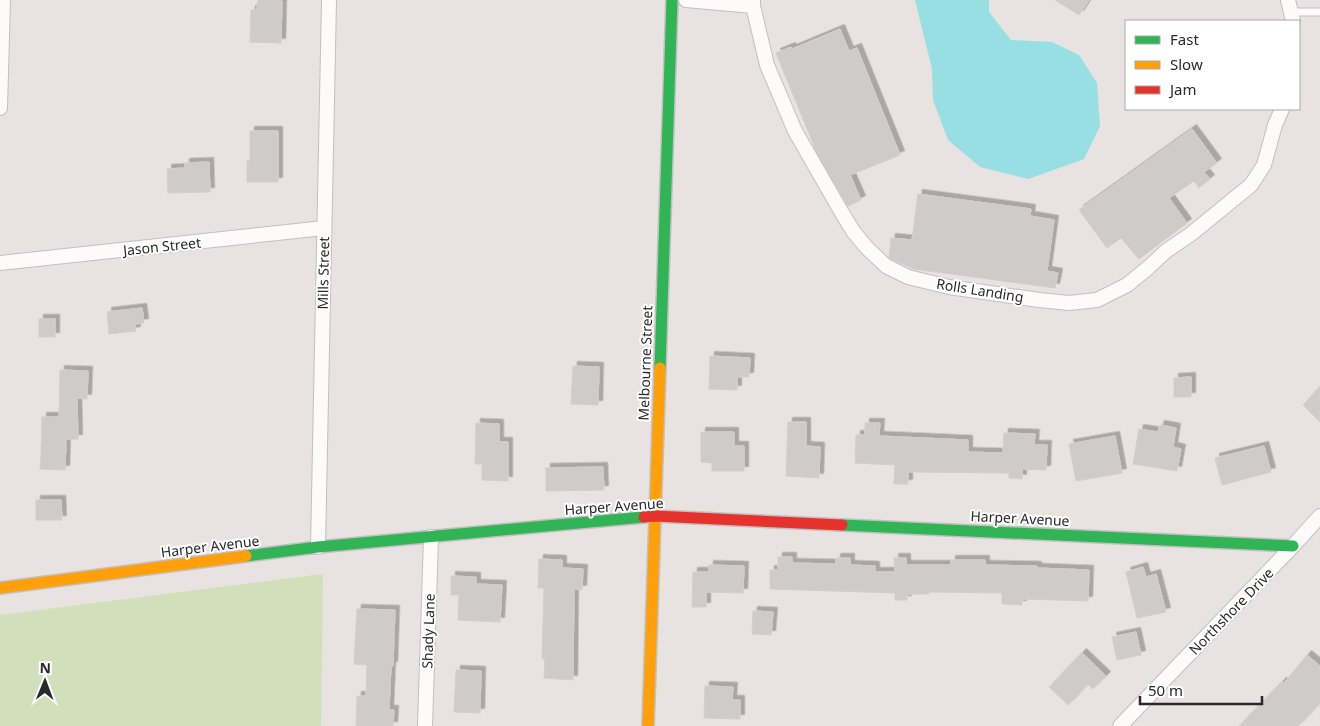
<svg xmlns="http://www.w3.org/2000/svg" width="1320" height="726" font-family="'Noto Sans',sans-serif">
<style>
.green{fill:#d1e0bb}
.water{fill:#98dfe4}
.building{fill:#cecbc9;stroke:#d3cecc;filter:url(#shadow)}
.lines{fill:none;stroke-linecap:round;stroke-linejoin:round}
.lane-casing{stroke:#c1c0c1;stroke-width:9}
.street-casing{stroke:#c1c0c1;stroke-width:16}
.fast-casing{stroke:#c1c0c1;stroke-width:14}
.slow-casing{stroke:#c1c0c1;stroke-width:14}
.jam-casing{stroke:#c1c0c1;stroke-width:14}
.lane{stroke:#fcfbfa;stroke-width:7}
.street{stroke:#fcfbfa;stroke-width:14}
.fast{stroke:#30b455;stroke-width:11}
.slow{stroke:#ff9f0a;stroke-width:11}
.jam{stroke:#e5322d;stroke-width:11}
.labels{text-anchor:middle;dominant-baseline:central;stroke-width:4;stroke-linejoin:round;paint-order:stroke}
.street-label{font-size:14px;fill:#292929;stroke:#fff}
</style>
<defs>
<filter id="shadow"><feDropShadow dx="4.5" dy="-4.5" stdDeviation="0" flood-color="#0004"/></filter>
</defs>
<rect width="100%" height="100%" fill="#e8e2e0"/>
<polygon class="green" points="323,574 321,726 0,726 0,615"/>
<polygon class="water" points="915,0 989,0 989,12 1011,40 1052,42 1079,55 1097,83 1100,126 1084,159 1028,179 980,167 948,140 933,100 932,69"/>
<g class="building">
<polygon points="258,0 282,1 281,43 250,42 251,10 257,10"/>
<polygon points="1055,0 1089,0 1079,15"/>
<polygon points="840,29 849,51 857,48 900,155 850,175 861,200 848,206 817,153 776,53 791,47 792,49"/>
<polygon points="1192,129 1217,163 1204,172 1210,179 1199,188 1194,181 1169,198 1187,223 1139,259 1121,238 1107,248 1079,210"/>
<polygon points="250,131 278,131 278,182 247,182 247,161 250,161"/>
<polygon points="209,162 210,192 168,193 167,169 185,168 185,163"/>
<polygon points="918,194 1031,209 1030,216 1054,220 1047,271 1058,273 1055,288 914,269 891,259 889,257 891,238 912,240"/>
<polygon points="142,308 144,323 135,324 136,331 109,334 107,312"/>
<rect x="39" y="319" width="16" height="18"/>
<polygon points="710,356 750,358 749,377 737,377 737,390 709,389"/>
<polygon points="573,366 599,367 598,405 571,404"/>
<polygon points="60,370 88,371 87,399 77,398 78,439 66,439 65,470 40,469 41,457 42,417 59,417"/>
<polygon points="1191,377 1191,397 1174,397 1174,378"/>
<polygon points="1320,387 1320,422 1303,405"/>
<polygon points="788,422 806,422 806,446 820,447 819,478 786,476"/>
<polygon points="476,423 499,424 499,442 508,442 508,481 482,480 482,464 475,464"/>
<polygon points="865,423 880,423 879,436 968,440 968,452 1003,453 1004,433 1035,434 1034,445 1047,445 1046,470 1022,469 1022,479 1009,478 1009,473 908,472 908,484 894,484 895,465 855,463 856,435 865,435"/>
<polygon points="1160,425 1176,428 1173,447 1181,449 1177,471 1133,464 1139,429 1158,432"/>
<polygon points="701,432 734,432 734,446 744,446 744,471 712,471 712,463 701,462"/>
<polygon points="1115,436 1122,473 1076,481 1069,444"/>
<polygon points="1264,446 1271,472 1222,485 1215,458"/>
<polygon points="603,467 604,490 546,491 546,468"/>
<polygon points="36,500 61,500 62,520 36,520"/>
<polygon points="778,557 792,557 792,563 836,564 836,558 850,558 850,565 875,566 875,572 895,572 894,558 906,558 906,565 951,565 951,560 985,560 985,565 1037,566 1037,568 1089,570 1088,601 1022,599 1022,605 1002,604 1002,593 929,592 929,594 907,594 907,600 895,600 895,593 770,589 770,570 778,570"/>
<polygon points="539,559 562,560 562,568 583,569 582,590 574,589 573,680 544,678 545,659 542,659 544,588 538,588"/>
<polygon points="709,565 744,566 743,593 706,592 706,607 692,607 693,572 709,572"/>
<polygon points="1143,567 1146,577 1156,574 1166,612 1137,618 1126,572"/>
<polygon points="451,576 476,577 476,584 502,585 500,622 458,620 459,595 451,595"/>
<polygon points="357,609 395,610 393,666 391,666 389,710 394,710 393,726 356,726 357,696 366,696 367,665 354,664"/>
<polygon points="753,611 773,612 771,635 752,634"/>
<polygon points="1136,632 1141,655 1117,660 1112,637"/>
<polygon points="1082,653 1106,676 1093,689 1088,684 1068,705 1049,687"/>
<polygon points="1307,655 1320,666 1320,703 1298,726 1239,726 1282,682 1284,683"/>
<polygon points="456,670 481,671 480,713 454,712"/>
<polygon points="705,686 733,687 732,700 740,700 740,719 704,718"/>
</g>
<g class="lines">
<g class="lane-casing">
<polyline id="lane" points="1291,12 1320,12"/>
</g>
<g class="street-casing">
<g id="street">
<polyline points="686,0 753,6"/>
<polyline points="753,0 753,6 767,65 795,131 842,213 853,231 866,247 886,266 908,277 949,287 1039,300 1069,303 1097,300 1127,285 1149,267 1166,251 1191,234 1251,185 1264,165 1275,125 1282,109"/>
<polyline points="1288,0 1293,21"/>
<polyline points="0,108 3,0"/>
<polyline points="0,263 324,228"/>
<polyline points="318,547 329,0"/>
<polyline points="425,726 431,537"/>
<polyline points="1120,726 1293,546 1320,516"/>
</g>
</g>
<g class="fast-casing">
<g id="fast">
<polyline points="660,368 672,0"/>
<polyline points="842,525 1293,546"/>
<polyline points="246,556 318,547 644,517"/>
</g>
</g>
<g class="slow-casing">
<g id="slow">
<polyline points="0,588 246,556"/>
<polyline points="648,726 660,368"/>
</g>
</g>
<g class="jam-casing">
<polyline id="jam" points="644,517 655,516 842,525"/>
</g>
<use href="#lane" class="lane"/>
<use href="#street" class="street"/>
<use href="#fast" class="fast"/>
<use href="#slow" class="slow"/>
<use href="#jam" class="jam"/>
</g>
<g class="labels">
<g class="street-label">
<text transform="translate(162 246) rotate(-6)">Jason Street</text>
<text transform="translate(323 273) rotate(-89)">Mills Street</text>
<text transform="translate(980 290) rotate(9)">Rolls Landing</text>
<text transform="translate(645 363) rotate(-88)">Melbourne Street</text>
<text transform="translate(614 506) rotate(-4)">Harper Avenue</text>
<text transform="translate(1020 518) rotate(3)">Harper Avenue</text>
<text transform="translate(210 546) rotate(-7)">Harper Avenue</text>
<text transform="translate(1231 611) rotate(-46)">Northshore Drive</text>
<text transform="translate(428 631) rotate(-88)">Shady Lane</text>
</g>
</g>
<rect x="1125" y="20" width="175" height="90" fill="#ffffff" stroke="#a9a9a9"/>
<rect x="1135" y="36" width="25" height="8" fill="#30b455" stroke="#a9a9a9"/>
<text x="1170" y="45" font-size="15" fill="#292929">Fast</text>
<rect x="1135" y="61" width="25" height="8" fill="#ff9f0a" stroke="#a9a9a9"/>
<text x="1170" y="70" font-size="15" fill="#292929">Slow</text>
<rect x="1135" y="86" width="25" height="8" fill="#e5322d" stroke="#a9a9a9"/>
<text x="1170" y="95" font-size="15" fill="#292929">Jam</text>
<g transform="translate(45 681) rotate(1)" stroke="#ffffff" stroke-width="4" paint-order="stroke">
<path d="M0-4L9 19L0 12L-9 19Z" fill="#292929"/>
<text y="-8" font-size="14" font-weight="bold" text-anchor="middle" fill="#292929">N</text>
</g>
<path d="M1140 696v8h122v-8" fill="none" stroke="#292929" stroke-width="2.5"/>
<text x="1148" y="696" font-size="15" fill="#292929" stroke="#ffffff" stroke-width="4" paint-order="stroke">50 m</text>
</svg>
